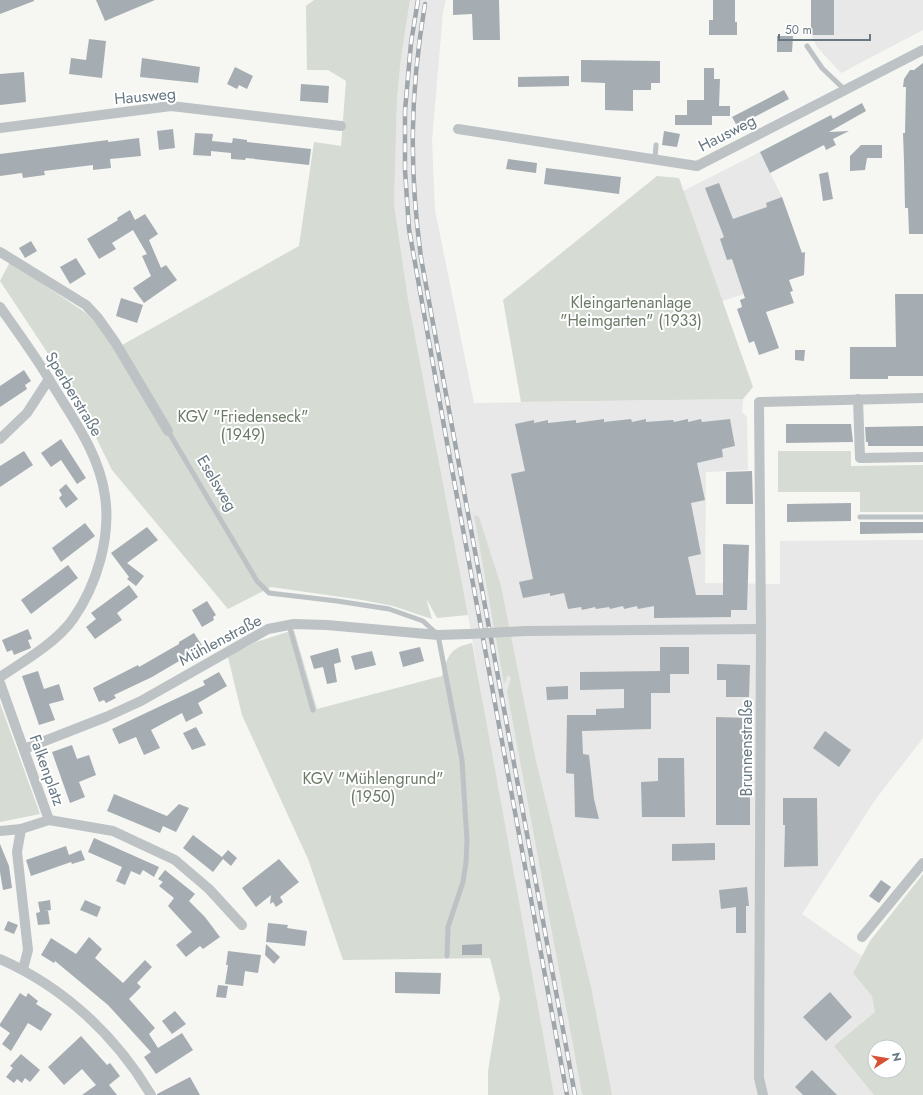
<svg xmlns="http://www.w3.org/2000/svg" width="923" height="1095" font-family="Jost,sans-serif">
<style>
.built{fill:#e7e8e7}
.green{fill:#d6dbd3;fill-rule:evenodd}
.building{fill:#a5adb2}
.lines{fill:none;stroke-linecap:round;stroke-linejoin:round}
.service{stroke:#bdc2c5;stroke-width:5}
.minor{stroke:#bdc2c5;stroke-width:10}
.rail-casing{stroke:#9fa6ab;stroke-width:4.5}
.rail{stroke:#fff;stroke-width:3;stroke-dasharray:9;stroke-linecap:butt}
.minor-bridge{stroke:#bdc2c5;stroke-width:10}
.labels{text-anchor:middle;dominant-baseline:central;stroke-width:4;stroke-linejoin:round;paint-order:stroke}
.street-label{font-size:16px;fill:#677882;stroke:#fff}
.park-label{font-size:16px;fill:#6b7a66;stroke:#fff}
</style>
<rect width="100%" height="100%" fill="#f6f6f3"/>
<g class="built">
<polygon points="410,0 446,0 443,12 432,140 435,210 474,403 743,399 742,412 747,417 748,470 706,472 705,583 780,584 780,541 923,540 923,738 875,800 802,914 862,956 853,973 873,996 875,1012 834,1046 874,1095 554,1095 499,797 468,615 408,299 394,204 397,99 401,58"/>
<polygon points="811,0 923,0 923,30 841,73 817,47 811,35"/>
<polygon points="760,152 782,197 802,253 805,252 804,275 722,301 683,191"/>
</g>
<g class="green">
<polygon points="314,0 410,0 401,58 397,99 394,204 408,299 468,615 437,618 426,598 432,619 393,606 362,600 271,587 228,609 112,470 83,411 47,352 0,281 10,262 86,313 101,329 115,349 299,246 314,142 341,146 346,81 328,70 307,70 306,6"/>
<polygon points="657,176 679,178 753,387 743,399 521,402 503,300"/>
<polygon points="778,451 851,451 851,466 923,465 923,512 860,512 860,492 778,492"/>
<polygon points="474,515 479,517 501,586 536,761 591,987 612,1095 583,1095 582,1093 507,691 511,678 508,675 504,684"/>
<path d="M294 630 317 709 442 676C448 655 450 648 472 643L554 1095H488V1071L500 998 490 958 343 960 308 859 242 715 228 657 256 642Z"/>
<polygon points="0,703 40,814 0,822"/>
<path d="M923 874V1095H874L834 1046 875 1012 872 996 853 973 870 941ZM875 1047H899V1071H875Z"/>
</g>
<g class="building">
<polygon points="0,0 34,0 34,1 0,14"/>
<polygon points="96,0 155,0 105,21"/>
<polygon points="453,0 499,0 500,40 473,40 472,14 453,15"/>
<polygon points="713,0 735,0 735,22 737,22 737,35 709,35 709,20 713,20"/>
<rect x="811" y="0" width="23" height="35"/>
<polygon points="777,36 793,36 792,52 777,52"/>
<polygon points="89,39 106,41 102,78 69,74 71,58 86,60"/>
<polygon points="142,58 200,67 198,83 140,77"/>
<polygon points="581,60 660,61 660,83 651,83 651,90 633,90 633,111 605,110 605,83 581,82"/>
<polygon points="923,63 923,234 909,234 908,208 905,208 904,161 903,133 905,133 906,87 903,87 904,79 910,70 914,70"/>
<polygon points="235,67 253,76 247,89 239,85 237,89 227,84"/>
<polygon points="704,68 714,68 714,79 720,79 719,106 730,106 730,116 712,116 712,125 675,125 675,115 687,115 687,100 704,100"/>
<polygon points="24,72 26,102 0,105 0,74"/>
<polygon points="569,76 569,86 518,87 518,77"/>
<polygon points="301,84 329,86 328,103 300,101"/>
<polygon points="784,90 789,99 737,126 732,117"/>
<polygon points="862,103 866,111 829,132 849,131 833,139 836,145 826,150 824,145 770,173 760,152 831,115 833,119"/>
<polygon points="173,129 175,148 159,150 157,131"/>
<polygon points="664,131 680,134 677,147 662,145"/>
<polygon points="195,133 213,134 212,141 232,143 233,138 247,140 247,142 311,149 309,165 246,158 245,160 231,159 231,153 211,151 211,156 193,155"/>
<polygon points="139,138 141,156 110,159 111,168 93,170 93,165 44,171 45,175 23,178 22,173 0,176 0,154 108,140 108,142"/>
<polygon points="861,145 882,145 882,158 867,158 865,170 850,171 850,156"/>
<polygon points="508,159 537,163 536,173 506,169"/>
<polygon points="546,168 621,177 619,194 544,184"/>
<polygon points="828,172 833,199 823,201 819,174"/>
<polygon points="719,183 733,219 767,207 766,203 782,197 802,253 805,252 804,275 789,280 793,291 790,292 794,303 766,312 779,348 759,355 754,341 749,343 737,309 742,307 740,300 745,298 732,259 727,260 720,239 724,237 705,188"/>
<polygon points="130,210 135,220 145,214 158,234 149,240 161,268 166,265 177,280 144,303 133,288 151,276 142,256 147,254 133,230 112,243 116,249 99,259 87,239 118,220 117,218"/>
<polygon points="31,241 37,251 25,258 19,248"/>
<polygon points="76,258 86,274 70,284 60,267"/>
<polygon points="895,294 923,294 923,376 888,376 888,379 850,379 850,347 896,347"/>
<polygon points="121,298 143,305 137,323 116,316"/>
<polygon points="795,350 805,350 804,361 795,360"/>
<polygon points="24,370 31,381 25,385 27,389 0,407 0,386"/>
<polygon points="604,419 604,422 631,419 632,422 646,419 646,422 673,420 674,422 688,419 688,422 701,419 702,422 730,419 735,446 722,449 723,457 697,463 705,500 691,503 701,554 688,557 696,595 723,595 723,544 749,545 747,610 731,610 731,617 654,618 654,606 638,609 637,606 624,609 623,606 610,609 609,607 596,609 595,607 582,610 581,607 568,609 564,593 550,596 550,593 523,598 519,582 533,579 511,474 525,471 515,424 534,420 534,423 548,420 548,423 576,420 576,423"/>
<polygon points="786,424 851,424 853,442 786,443"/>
<polygon points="923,426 923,446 868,446 868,442 866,442 865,427"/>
<polygon points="61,439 86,478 77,484 61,460 51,467 41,453"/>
<polygon points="24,451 33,465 0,487 0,466"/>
<polygon points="752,471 753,504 726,504 726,472"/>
<polygon points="66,484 78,499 66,508 59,498 62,495 59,490"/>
<polygon points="851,503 851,521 787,522 787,504"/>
<polygon points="860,522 923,522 923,533 860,534"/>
<polygon points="85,523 95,536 61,562 52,548"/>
<polygon points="147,527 158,540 127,563 144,576 136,586 127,579 129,577 111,553"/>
<polygon points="68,565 78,578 31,614 21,600"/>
<polygon points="129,585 138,597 117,613 122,620 95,639 86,627 96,619 91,613"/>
<polygon points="207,601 216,615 213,617 214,620 202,627 192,610"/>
<polygon points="28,629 32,639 28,640 31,648 14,655 12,650 7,652 2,640"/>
<polygon points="194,633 203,647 152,677 114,695 116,698 106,703 104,700 99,702 93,688 138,665 139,667 179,644 179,642"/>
<polygon points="420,647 424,661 403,667 399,652"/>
<polygon points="660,647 689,647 689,674 670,674 670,693 651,693 651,729 582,731 583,754 589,755 594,799 599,819 575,817 574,774 566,773 567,715 596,715 596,709 624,708 624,689 580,690 580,672 660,671"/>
<polygon points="338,648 341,662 334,664 337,682 327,684 323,667 314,669 310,656"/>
<polygon points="372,651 376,665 355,670 351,656"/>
<polygon points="717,664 750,665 749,697 726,697 726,680 717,680"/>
<polygon points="38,671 44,689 59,684 64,700 49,704 55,720 39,725 22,676"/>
<polygon points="219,672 227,686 198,703 203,713 186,722 182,713 151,730 160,748 144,755 136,737 119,744 112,729 205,685 203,681"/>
<polygon points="568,686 568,699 547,700 546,687"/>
<polygon points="716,717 750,718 750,825 716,825"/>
<polygon points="196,727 206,745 192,750 183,733"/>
<polygon points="825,731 851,750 839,767 813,748"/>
<polygon points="72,745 77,759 89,755 96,775 79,782 85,797 70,803 52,752"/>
<polygon points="658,758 684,758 685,817 642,817 641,782 658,781"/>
<polygon points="114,794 167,816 179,804 189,808 176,832 163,826 160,833 107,811"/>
<polygon points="783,798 817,798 818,866 784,867 785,825 783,825"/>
<polygon points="193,835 222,857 228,850 237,858 231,866 223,859 213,872 183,848"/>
<polygon points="94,838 159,867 154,877 143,870 140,875 131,871 125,885 116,881 122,867 88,852"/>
<polygon points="715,843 715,860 672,861 672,844"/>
<polygon points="0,844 9,866 12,888 3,890 0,872"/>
<polygon points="66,846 69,855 81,850 85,860 72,864 71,862 31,876 26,860"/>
<polygon points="279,859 299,882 280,897 283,902 276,907 273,902 270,904 271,895 256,907 242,888"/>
<polygon points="165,870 195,894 189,901 205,917 220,937 203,949 200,946 186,957 176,945 192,932 168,906 174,898 159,886 163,882 158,879"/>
<polygon points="881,880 891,887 879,903 869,896"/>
<polygon points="747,887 749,906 746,906 746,933 736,933 736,907 721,909 719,890"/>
<polygon points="50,900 51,910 45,911 48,911 50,924 38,925 36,913 40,912 38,902"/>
<polygon points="85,900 101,907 97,917 80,910"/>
<polygon points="8,921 18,925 14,934 4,930"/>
<polygon points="268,923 288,925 287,928 307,931 305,946 266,942"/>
<polygon points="89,937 102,949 95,958 123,983 145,960 152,967 137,983 141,987 129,999 155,1028 149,1034 158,1048 182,1033 193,1050 156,1074 144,1057 151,1052 108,1005 55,961 54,963 41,955 51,938 76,954"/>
<polygon points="266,944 280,957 274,964 265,955"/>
<polygon points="482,944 482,955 462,955 462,945"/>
<polygon points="228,951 261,955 258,973 245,971 243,986 225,984 228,965 226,965"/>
<polygon points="395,972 441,973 440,994 395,993"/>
<polygon points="218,985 228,986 226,998 216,997"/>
<polygon points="830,992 852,1017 826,1041 803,1017"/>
<polygon points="20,993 26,997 28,993 38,1001 36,1004 52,1014 41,1031 28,1023 11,1051 2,1044 10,1033 0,1026 0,1024"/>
<polygon points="175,1011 186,1024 172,1034 162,1021"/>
<polygon points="81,1036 107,1065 110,1063 120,1076 109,1085 117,1095 82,1095 96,1085 82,1069 64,1085 48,1067"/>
<polygon points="21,1054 40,1070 30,1082 25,1078 22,1083 17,1079 14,1083 6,1077 13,1068 10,1066"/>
<polygon points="812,1070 837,1095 803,1095 795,1087"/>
<polygon points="190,1077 200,1095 157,1095 157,1094"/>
</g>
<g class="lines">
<g class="service">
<polyline points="807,46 822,68 845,90"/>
<polyline points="655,158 656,145"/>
<polyline points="168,431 257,581 269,593 337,601 389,609 423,621 438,635 462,760 467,841 466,862 463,882 448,927 447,956"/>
<polyline points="860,517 923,517"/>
<polyline points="289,625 313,710"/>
</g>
<g class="minor">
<polyline points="0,128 171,106 341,126"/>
<polyline points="458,129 697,166 923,50"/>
<polyline points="0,252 86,305 98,318 115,342 168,431"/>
<path d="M0 307C17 331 34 354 49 379 71 416 99 452 105 496 111 537 97 585 73 619 57 642 23 662 0 677"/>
<polyline points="858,399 860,458 923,457"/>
<polyline points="0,439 27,413 49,379"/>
<polyline points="525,631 761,629"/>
<polyline points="0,683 49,820 21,829 0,831"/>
<polyline points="24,749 106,717 141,701 268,629 294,624 327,625 438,635 469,634"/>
<polyline points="49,820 113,831 175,860 209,889 242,925"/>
<polyline points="21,829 17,852 28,950 23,969"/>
<polyline points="862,937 923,863"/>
<path d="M0 959C64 987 116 1036 151 1095"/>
<polyline points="763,1095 759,1078 761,629 759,402 923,398"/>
</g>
<g class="rail-casing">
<g id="rail">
<polyline points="418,0 411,43 405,111 405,170 409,229 444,426 567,1095"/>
<path d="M425 4C410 93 409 168 421 258L575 1095"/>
</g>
</g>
<use href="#rail" class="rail"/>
<polyline class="minor-bridge" points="469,634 525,631"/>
</g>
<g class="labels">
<g class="street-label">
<text transform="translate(145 96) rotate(-5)">Hausweg</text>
<text transform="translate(727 133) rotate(-27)">Hausweg</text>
<text transform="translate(74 394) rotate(59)">Sperberstraße</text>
<text transform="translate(217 483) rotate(59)">Eselsweg</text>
<text transform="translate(220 640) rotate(-28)">Mühlenstraße</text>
<text transform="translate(746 748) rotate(-90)">Brunnenstraße</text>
<text transform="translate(47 770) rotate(70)">Falkenplatz</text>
</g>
<g class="park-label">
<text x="631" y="302">Kleingartenanlage<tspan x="631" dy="18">"Heimgarten" (1933)</tspan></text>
<text x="243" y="416">KGV "Friedenseck"<tspan x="243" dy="18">(1949)</tspan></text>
<text x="373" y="778">KGV "Mühlengrund"<tspan x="373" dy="18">(1950)</tspan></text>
</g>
</g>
<g transform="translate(887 1059) rotate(78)"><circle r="19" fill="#ffffff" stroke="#c2c9cd"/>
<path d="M0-3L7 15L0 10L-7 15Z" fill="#d75233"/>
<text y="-6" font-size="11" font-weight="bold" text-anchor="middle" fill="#677882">N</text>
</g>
<path d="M779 34v6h91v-6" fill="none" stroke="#677882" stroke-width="2"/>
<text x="785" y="34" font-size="12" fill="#677882" stroke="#ffffff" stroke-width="3" paint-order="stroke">50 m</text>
</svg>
